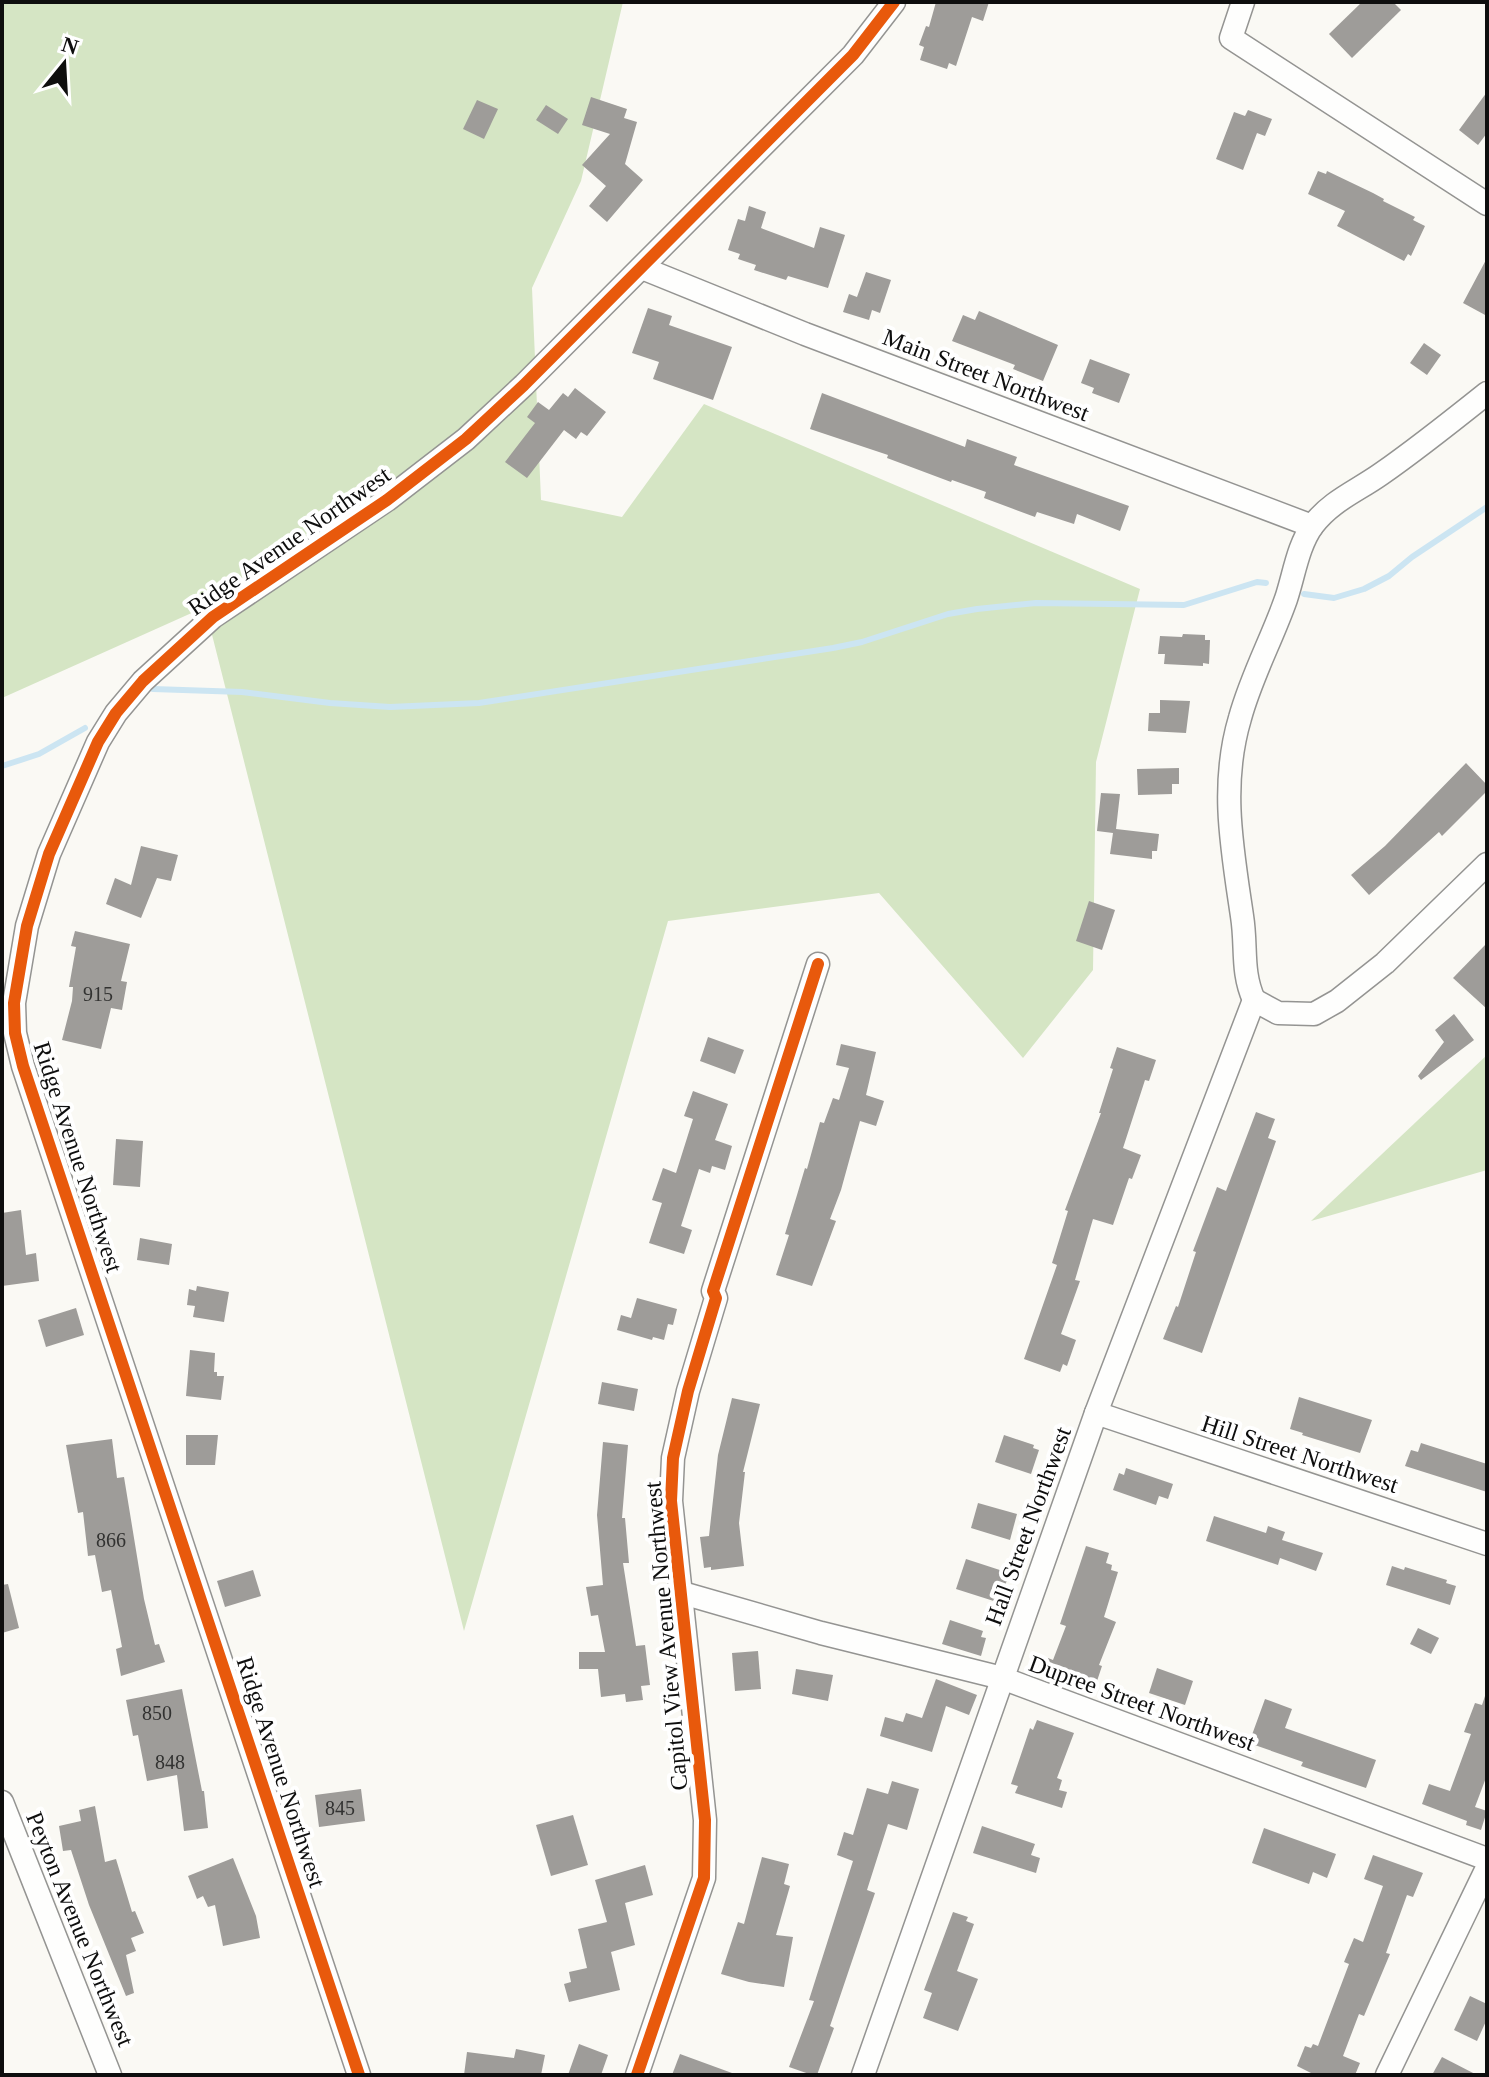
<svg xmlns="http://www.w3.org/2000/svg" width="1489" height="2077" font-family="Georgia,serif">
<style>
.forest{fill:#d5e5c4}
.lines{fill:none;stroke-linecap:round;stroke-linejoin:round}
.stream{stroke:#cce5f2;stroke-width:6}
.building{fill:#9e9c99}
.minor-casing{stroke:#949492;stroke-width:25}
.minor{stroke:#fefefd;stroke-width:22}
.cycleway-casing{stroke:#fff;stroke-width:17}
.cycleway{stroke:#e8590c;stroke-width:12}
.labels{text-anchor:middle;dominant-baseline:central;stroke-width:8;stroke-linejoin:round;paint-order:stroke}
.number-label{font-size:20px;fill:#323231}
.street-label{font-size:24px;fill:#0e0e0e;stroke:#fff}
</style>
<rect width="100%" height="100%" fill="#faf9f4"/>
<g class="forest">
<polygon points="2,2 623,2 581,181 532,288 541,500 622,517 704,404 1140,589 1096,762 1093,970 1023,1058 879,893 668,921 464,1631 205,607 2,698"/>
<polygon points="1487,1055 1487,1170 1311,1221"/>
</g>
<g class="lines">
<g class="stream">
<polyline points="1304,594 1334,598 1364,589 1389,576 1412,557 1487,507"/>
<polyline points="153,689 242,692 330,703 390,707 479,703 833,648 862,642 948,614 977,609 1036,603 1184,605 1257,582 1266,583"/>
<polyline points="2,766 39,754 85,728"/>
</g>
</g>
<g class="building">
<polygon points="936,2 989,2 983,21 972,17 956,66 949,63 947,69 920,60 924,47 919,45 926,26 929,27"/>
<polygon points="1362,2 1393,2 1401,10 1352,58 1329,34"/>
<polygon points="1487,92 1487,133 1478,145 1459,130"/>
<polygon points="591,97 627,109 624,118 637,122 625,164 643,180 607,222 589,206 606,186 582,165 610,134 582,125"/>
<polygon points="477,100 498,109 484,139 463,129"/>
<polygon points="546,105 568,119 558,134 536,120"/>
<polygon points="1248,110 1272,119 1265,136 1257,133 1243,170 1216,159 1234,112 1245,116"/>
<polygon points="1318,171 1326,174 1327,171 1373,193 1384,199 1383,201 1415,217 1413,220 1425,226 1411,256 1408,254 1404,261 1337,226 1345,211 1308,194"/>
<polygon points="749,206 766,212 761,228 814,248 820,227 845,235 828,288 788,276 786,280 754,270 756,265 738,259 740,254 728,250 738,219 745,221"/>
<polygon points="1487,258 1487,316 1463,303"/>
<polygon points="866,272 891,280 880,313 872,310 869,320 843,312 849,294 857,297"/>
<polygon points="648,308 672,316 669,325 732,347 713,400 653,379 659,362 632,353"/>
<polygon points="979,311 1058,345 1043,381 1013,369 1015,365 952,341 963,315 975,320"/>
<polygon points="1424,343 1441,355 1427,375 1410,363"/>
<polygon points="1090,359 1130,374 1119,403 1092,393 1094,388 1081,383"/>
<polygon points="575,388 606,412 587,436 581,432 576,439 564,430 527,478 505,462 535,423 527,417 538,402 549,410 563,393 568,397"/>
<polygon points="822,393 965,447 967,439 1017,457 1014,465 1129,506 1120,531 1077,514 1074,524 1037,512 1035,517 984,498 986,492 952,480 951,482 887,458 888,455 810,429"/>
<polygon points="1183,634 1205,635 1205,640 1210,640 1209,664 1203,663 1203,666 1164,664 1165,654 1158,654 1160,636 1182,637"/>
<polygon points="1160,700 1190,701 1186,733 1148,731 1149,713 1160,713"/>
<polygon points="1466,763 1487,785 1487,791 1442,836 1439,832 1369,895 1351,875 1385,846"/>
<polygon points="1179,768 1179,784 1172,784 1172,794 1138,795 1137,769"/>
<polygon points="1101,793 1120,794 1116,829 1159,834 1157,851 1152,851 1152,859 1110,854 1113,833 1097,831"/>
<polygon points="141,846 178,855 171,881 157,878 141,918 106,904 115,878 131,885"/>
<polygon points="1089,901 1115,910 1102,950 1076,941"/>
<polygon points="75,931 130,944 121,981 127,982 122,1010 111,1008 101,1049 62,1040 72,1001 73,987 69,987 76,947 71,946"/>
<polygon points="1487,943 1487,1009 1453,978"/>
<polygon points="1454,1014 1474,1040 1421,1080 1418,1076 1444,1042 1435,1030"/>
<polygon points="708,1037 744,1050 735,1074 700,1061"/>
<polygon points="841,1044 876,1052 866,1095 884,1101 876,1126 860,1121 841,1190 830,1219 836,1221 812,1286 776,1275 789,1235 785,1234 797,1195 805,1168 807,1169 820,1122 824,1123 833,1098 839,1100 849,1068 836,1065"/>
<polygon points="1117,1047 1156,1060 1149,1081 1145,1080 1123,1148 1141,1155 1132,1179 1129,1178 1113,1225 1093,1219 1075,1280 1080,1281 1061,1334 1076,1340 1067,1366 1063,1364 1060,1372 1024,1359 1057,1265 1052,1263 1068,1211 1065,1210 1101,1113 1099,1113 1113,1069 1110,1068"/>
<polygon points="693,1091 728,1104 715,1140 732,1146 725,1170 712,1166 710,1173 699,1169 681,1226 692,1230 684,1254 649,1243 662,1203 652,1200 663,1168 676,1173 693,1119 684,1116"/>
<polygon points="1256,1112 1275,1119 1268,1138 1276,1141 1202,1353 1163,1339 1176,1306 1178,1307 1196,1252 1193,1251 1217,1187 1226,1191"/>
<polygon points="116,1139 143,1141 140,1187 113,1185"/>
<polygon points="21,1210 26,1255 36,1253 39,1281 2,1286 2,1213"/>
<polygon points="140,1238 172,1244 169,1265 137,1260"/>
<polygon points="197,1286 229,1292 224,1322 193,1317 195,1306 187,1305 189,1289 196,1291"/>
<polygon points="637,1298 677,1309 673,1325 668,1324 664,1340 653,1337 652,1340 617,1330 621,1315 631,1318"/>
<polygon points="76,1308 84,1335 46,1347 38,1320"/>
<polygon points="190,1350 215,1353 214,1372 217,1372 217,1376 224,1376 221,1400 186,1396"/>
<polygon points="602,1382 638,1389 634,1411 598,1404"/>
<polygon points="1299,1397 1372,1420 1360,1453 1302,1435 1303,1433 1290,1429"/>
<polygon points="732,1398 760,1404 743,1472 745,1472 739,1523 744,1566 711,1570 711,1567 704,1568 700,1537 709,1536 718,1455"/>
<polygon points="186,1435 218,1435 215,1465 186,1465"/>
<polygon points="1004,1435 1034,1445 1033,1448 1039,1450 1031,1474 995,1462"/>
<polygon points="112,1439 117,1478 124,1477 144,1599 155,1645 159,1644 165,1662 121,1676 116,1649 122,1647 111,1590 102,1592 95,1555 88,1556 83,1512 78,1513 66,1445"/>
<polygon points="603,1442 628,1445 622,1518 625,1518 629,1563 623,1563 636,1646 645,1645 650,1685 641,1686 643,1700 626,1702 625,1694 601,1697 598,1669 579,1669 579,1652 605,1652 598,1615 591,1616 586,1587 603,1585 597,1515"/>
<polygon points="1421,1443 1487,1464 1487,1492 1405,1466 1411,1450 1418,1452"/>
<polygon points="1126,1468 1173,1484 1168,1499 1159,1496 1156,1505 1113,1490 1119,1473 1124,1475"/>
<polygon points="978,1503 1017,1514 1010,1540 971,1528"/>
<polygon points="1214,1516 1266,1533 1268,1526 1285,1532 1282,1540 1323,1553 1316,1571 1280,1558 1278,1565 1206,1541"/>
<polygon points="1086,1546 1109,1553 1106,1563 1112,1565 1111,1570 1118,1572 1104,1617 1116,1622 1099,1665 1102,1666 1096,1684 1085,1680 1082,1689 1042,1675 1048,1658 1053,1660 1066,1626 1060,1624"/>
<polygon points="966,1559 1009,1573 1000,1603 956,1589"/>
<polygon points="1392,1566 1404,1570 1405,1567 1447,1580 1446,1583 1456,1586 1450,1605 1386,1585"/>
<polygon points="253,1570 261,1596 225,1607 217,1581"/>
<polygon points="8,1584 19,1628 2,1633 2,1585"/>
<polygon points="950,1620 983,1631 981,1637 986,1638 981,1656 942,1644"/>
<polygon points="1418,1628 1439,1638 1431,1654 1410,1644"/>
<polygon points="758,1651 761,1689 735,1691 732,1653"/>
<polygon points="1157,1668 1193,1681 1185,1705 1149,1693"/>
<polygon points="796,1669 833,1675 828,1701 792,1694"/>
<polygon points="936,1679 977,1695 969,1715 946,1706 932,1752 880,1736 885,1717 903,1722 906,1713 922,1718"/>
<polygon points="182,1689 202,1791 204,1791 208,1828 184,1831 177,1775 147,1781 138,1735 133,1736 126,1700"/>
<polygon points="1485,1696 1487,1775 1475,1807 1487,1811 1481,1830 1466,1825 1467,1821 1422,1804 1429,1784 1450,1791 1471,1734 1464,1732 1475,1703 1482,1705"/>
<polygon points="1265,1699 1292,1709 1285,1728 1376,1760 1366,1788 1301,1766 1303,1762 1249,1743"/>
<polygon points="1037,1720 1074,1733 1057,1778 1062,1780 1059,1790 1067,1792 1062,1808 1015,1793 1018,1786 1011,1784 1030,1728 1033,1730"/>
<polygon points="892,1781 919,1789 907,1830 888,1824 867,1890 875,1893 830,2026 834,2028 817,2075 812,2075 789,2067 814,2001 809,2000 853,1861 837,1855 844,1832 853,1835 867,1788 888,1794"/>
<polygon points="361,1789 365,1821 319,1827 315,1795"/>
<polygon points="95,1806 105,1862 116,1859 132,1912 135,1911 144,1933 131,1938 136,1951 126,1955 134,1993 126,1996 89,1905 71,1850 63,1851 59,1826 81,1821 79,1810"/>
<polygon points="573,1815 588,1865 551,1876 536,1825"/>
<polygon points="982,1826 1035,1844 1031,1855 1040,1858 1036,1873 973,1853"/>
<polygon points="1264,1828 1336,1854 1327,1878 1313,1872 1309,1884 1252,1863"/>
<polygon points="1373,1855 1423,1873 1413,1897 1407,1895 1386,1953 1390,1954 1364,2016 1359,2014 1343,2056 1360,2063 1355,2075 1315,2075 1297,2066 1305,2046 1311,2048 1313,2044 1318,2046 1349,1964 1344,1962 1354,1938 1363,1942 1383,1886 1364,1879"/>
<polygon points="762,1857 789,1864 784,1884 790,1886 776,1935 793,1937 784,1987 749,1982 721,1974 738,1922 744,1924"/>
<polygon points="233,1858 256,1916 260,1938 223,1946 215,1905 208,1907 203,1896 197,1899 188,1876"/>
<polygon points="645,1865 653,1895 625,1903 635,1945 611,1952 620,1990 569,2002 564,1984 571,1982 569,1972 587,1968 578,1929 607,1922 595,1880"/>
<polygon points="953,1912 968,1917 966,1921 974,1924 957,1971 978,1979 958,2031 923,2018 932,1993 924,1990"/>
<polygon points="1470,1996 1487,2004 1487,2019 1477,2041 1454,2030"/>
<polygon points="579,2044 608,2055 601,2075 568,2075"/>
<polygon points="516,2049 545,2055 541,2075 464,2075 467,2052 514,2058"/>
<polygon points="680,2054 732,2073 731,2075 672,2075"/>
<polygon points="1442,2057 1477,2075 1432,2075"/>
</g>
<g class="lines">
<g class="minor-casing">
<g id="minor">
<polyline points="1243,2 1231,38 1487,204"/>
<polyline points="642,268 805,334 1312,526"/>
<path d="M1254 1000C1241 971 1247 947 1242 916 1232 848 1220 785 1240 718 1251 677 1272 639 1286 599 1294 575 1298 545 1313 525 1331 501 1357 491 1381 474 1417 449 1452 421 1487 393"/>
<polyline points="1254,1000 1278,1013 1314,1014 1337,1001 1385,963 1487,864"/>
<polyline points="1096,1413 1487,1544"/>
<polyline points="679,1592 821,1633 1002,1678 1487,1859"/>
<polyline points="2,1802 110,2075"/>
<polyline points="359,2075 23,1066 15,1033 14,1003 27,926 49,854 98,742 116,713 143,681 213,617 387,500 466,439 524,385 853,55 894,2"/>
<polyline points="637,2075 704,1878 705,1820 671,1501 673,1458 688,1391 716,1298 713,1291 818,964"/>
<polyline points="863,2075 1096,1413 1254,1000"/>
<polyline points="1387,2075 1487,1868"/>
</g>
</g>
<use href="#minor" class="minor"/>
<g class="cycleway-casing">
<g id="cycleway">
<polyline points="359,2075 23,1066 15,1033 14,1003 27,926 49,854 98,742 116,713 143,681 213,617 387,500 466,439 524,385 853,55 894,2"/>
<polyline points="637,2075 704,1878 705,1820 671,1501 673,1458 688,1391 716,1298 713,1291 818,964"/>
</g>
</g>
<use href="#cycleway" class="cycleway"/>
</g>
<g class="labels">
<g class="number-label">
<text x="98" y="994">915</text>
<text x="111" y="1540">866</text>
<text x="157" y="1713">850</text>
<text x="170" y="1762">848</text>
<text x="340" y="1808">845</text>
</g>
<g class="street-label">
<text transform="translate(986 375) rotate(21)">Main Street Northwest</text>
<text transform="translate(289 541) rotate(-35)">Ridge Avenue Northwest</text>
<text transform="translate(78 1157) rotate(72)">Ridge Avenue Northwest</text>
<text transform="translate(1300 1454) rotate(18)">Hill Street Northwest</text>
<text transform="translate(1028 1526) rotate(-70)">Hall Street Northwest</text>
<text transform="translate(666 1636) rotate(-95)">Capitol View Avenue Northwest</text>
<text transform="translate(1142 1703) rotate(20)">Dupree Street Northwest</text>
<text transform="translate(281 1772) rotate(72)">Ridge Avenue Northwest</text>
<text transform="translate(80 1929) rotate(68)">Peyton Avenue Northwest</text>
</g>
</g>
<rect width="1489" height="2077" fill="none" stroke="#0e0e0e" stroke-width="8"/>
<g transform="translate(64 64) rotate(18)" stroke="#ffffff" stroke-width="6" paint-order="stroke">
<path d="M0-6L14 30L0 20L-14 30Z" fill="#0e0e0e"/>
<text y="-12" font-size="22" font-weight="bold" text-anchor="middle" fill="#0e0e0e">N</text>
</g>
</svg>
